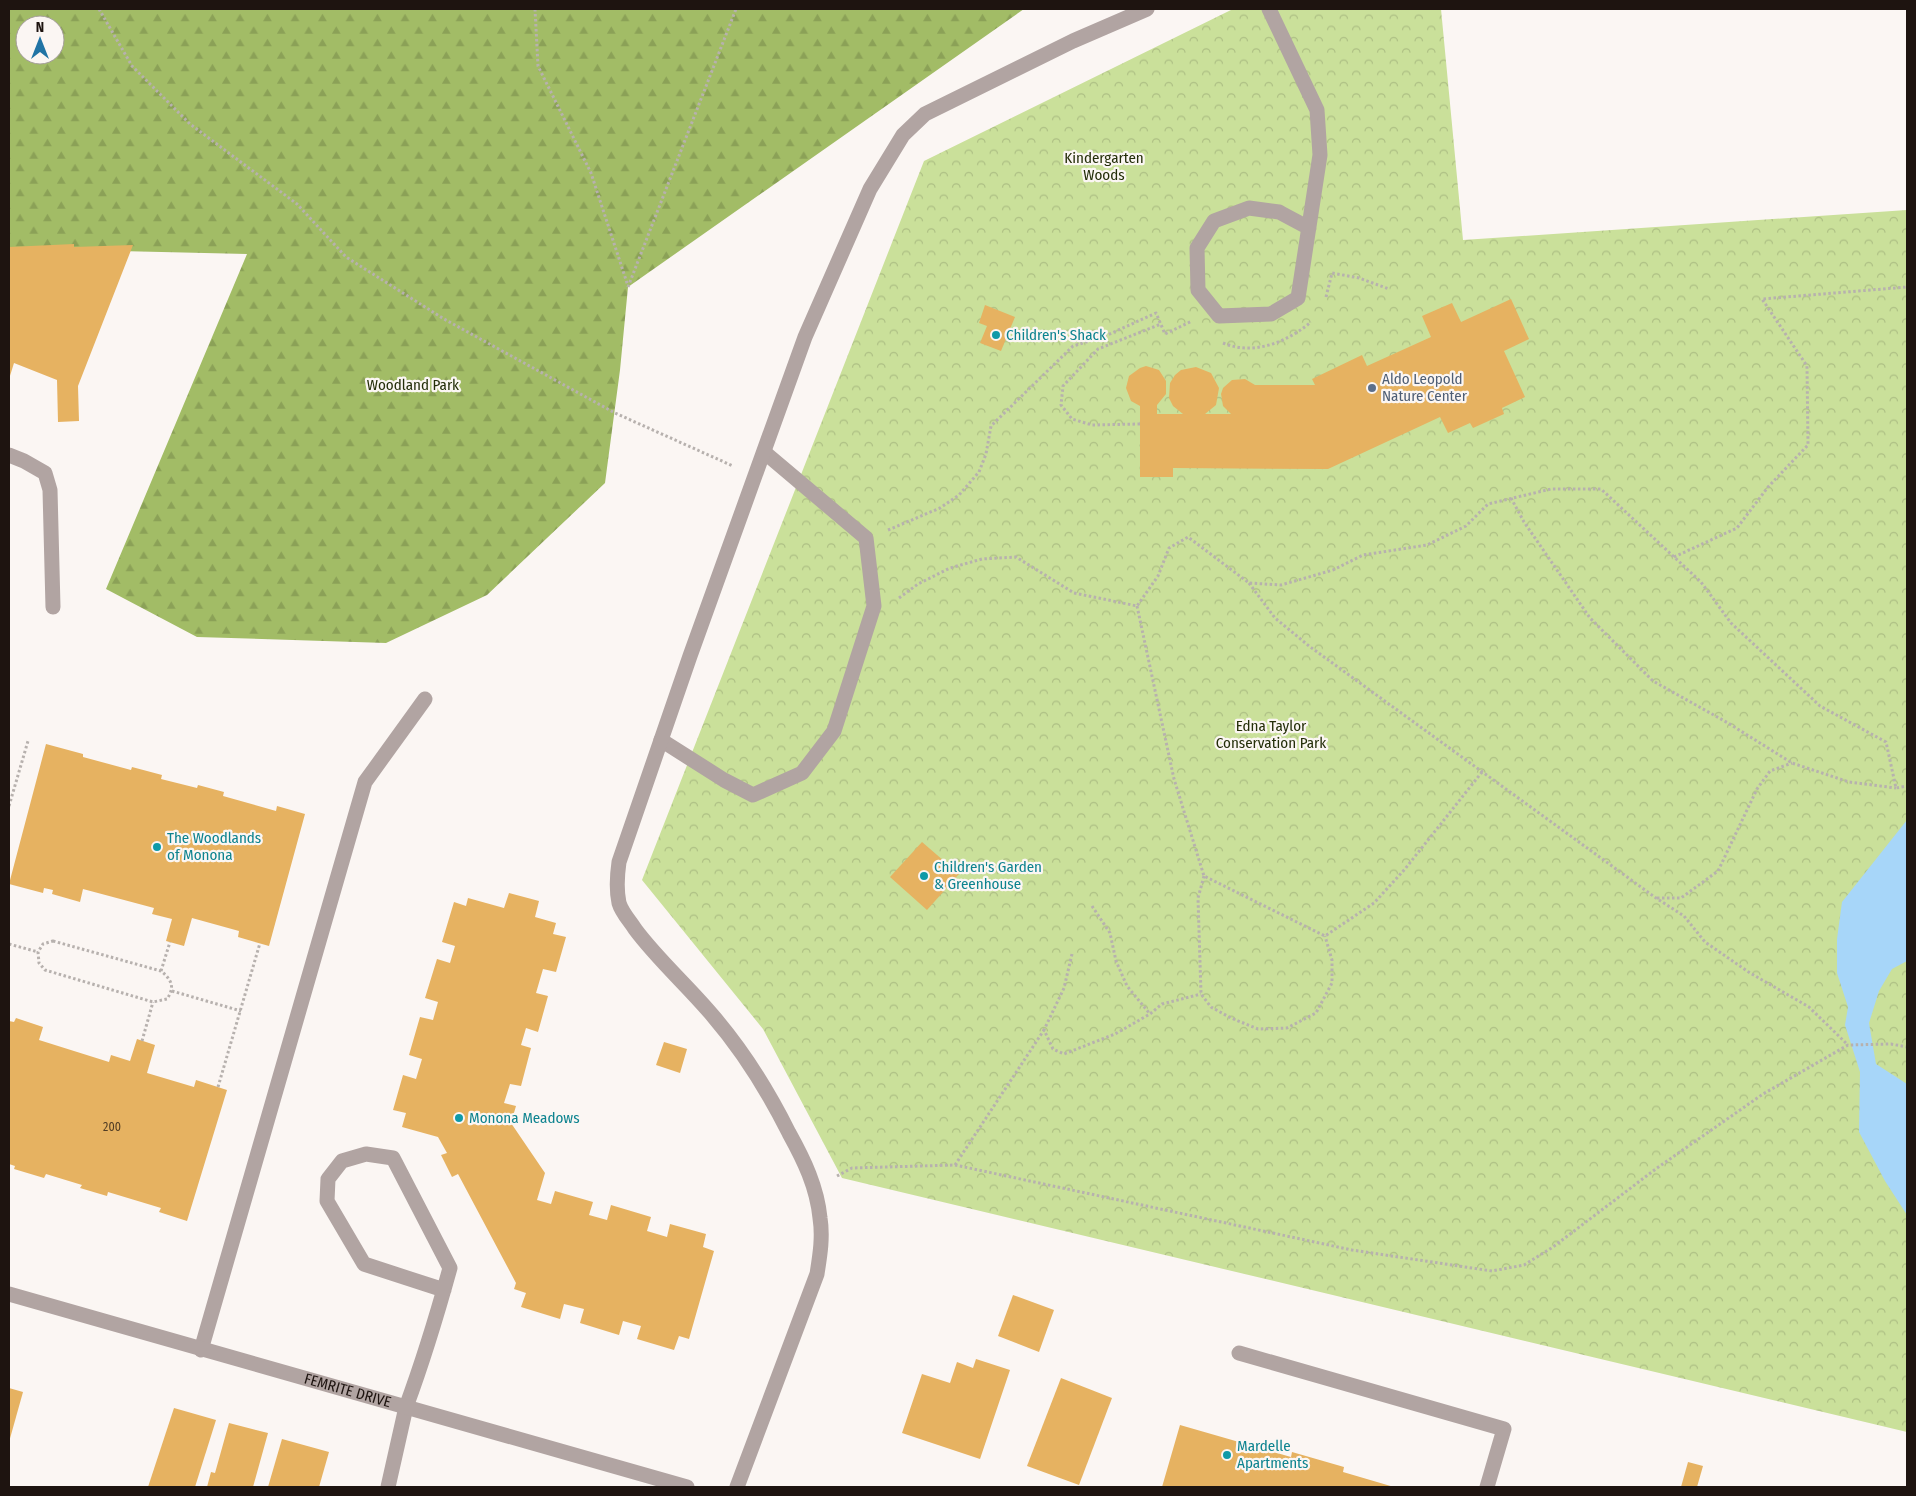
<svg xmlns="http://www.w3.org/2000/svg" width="1916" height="1496" font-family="'Fira Sans Condensed',sans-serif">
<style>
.forest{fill:url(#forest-firs);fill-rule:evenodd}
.park{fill:url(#park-crowns)}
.water{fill:#a7d6f9}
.building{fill:#e6b261}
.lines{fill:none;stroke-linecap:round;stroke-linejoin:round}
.path{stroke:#b7b1ae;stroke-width:3;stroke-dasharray:2.5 2.5;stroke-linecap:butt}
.service{stroke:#b1a4a2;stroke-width:15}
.minor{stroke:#b1a4a2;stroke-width:15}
.tertiary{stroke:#b1a4a2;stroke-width:15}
.culture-dot{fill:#0f9aa8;stroke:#fbf6f3;stroke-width:2}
.service-dot{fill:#5c6f8a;stroke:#fbf6f3;stroke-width:2}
.labels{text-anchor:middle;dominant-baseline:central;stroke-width:4.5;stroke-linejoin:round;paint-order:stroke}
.number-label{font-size:12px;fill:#503c24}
.park-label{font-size:15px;fill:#242e09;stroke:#fbf6f3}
.culture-label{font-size:15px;fill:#0d838f;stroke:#fbf6f3;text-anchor:start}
.service-label{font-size:15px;fill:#4e5e75;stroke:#fbf6f3;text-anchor:start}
.street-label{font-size:15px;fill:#1e1410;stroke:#fbf6f3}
</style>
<defs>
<pattern id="forest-firs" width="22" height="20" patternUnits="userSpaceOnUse" patternTransform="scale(1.25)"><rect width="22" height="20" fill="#a2bc66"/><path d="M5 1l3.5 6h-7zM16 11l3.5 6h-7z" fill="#8ba157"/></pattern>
<pattern id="park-crowns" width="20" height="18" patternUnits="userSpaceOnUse" patternTransform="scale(1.25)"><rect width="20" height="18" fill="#cae09a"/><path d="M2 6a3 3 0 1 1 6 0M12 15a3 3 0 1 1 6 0" fill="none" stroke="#adbf84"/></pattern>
</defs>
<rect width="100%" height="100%" fill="#fbf6f3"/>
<path class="forest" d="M9 9H1024L628 287 620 370 605 483 487 595 386 643 197 637 106 589 247 254 76 250 9 253ZM25 25H55V55H25Z"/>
<polygon class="park" points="1233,9 1441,9 1463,240 1907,210 1907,1432 842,1178 763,1029 642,880 924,161"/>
<polygon class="water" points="1907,820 1907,961 1892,969 1879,991 1869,1023 1876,1064 1907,1084 1907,1215 1885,1181 1859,1132 1860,1072 1845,1025 1848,1007 1837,973 1837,939 1842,902"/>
<g class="building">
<polygon points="74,244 74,247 133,245 78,386 79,421 58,422 57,380 14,363 9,379 9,247"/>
<polygon points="1511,299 1529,339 1504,351 1525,397 1502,408 1504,414 1473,428 1470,423 1448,433 1440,417 1328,469 1173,468 1173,477 1140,477 1140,406 1131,401 1126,388 1129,376 1140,368 1146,366 1159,370 1166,381 1166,394 1157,405 1157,414 1183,414 1173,406 1169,398 1170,383 1175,375 1181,370 1196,367 1211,373 1219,388 1216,405 1205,414 1231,414 1223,406 1221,394 1223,388 1232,380 1245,379 1255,385 1315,385 1312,379 1362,355 1367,366 1431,337 1422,316 1452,303 1461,322"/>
<polygon points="985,305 1015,317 1001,351 980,343 987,326 979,323"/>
<polygon points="46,744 83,754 83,757 131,770 132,767 162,775 161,779 197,788 198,785 224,792 223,796 276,811 277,806 305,814 269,946 238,937 239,931 192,918 184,946 166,941 172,919 152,914 154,908 83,889 80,902 52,894 53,890 44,888 43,893 9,884"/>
<polygon points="922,842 959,874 927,910 890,877"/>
<polygon points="509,893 539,901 535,917 556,923 553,934 566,937 556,972 543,969 536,993 548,996 538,1032 526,1028 521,1045 531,1048 521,1086 510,1084 504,1103 516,1106 511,1123 545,1173 537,1200 551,1204 555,1191 593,1202 589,1215 607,1220 611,1205 651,1217 647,1231 667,1237 670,1224 706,1234 703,1247 714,1251 689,1339 679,1336 674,1350 637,1339 641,1326 623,1321 619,1335 580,1323 584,1309 564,1304 560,1319 521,1307 526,1293 514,1289 516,1283 458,1174 452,1177 441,1155 447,1153 438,1137 402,1127 406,1113 393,1110 403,1075 416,1079 422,1059 409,1055 420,1017 433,1020 438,1002 425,998 437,959 450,963 455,946 442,942 454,902 466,906 468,898 504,908"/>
<polygon points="16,1018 43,1027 39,1040 109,1062 111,1055 130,1061 137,1039 155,1045 147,1073 194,1087 196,1080 227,1090 187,1221 159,1212 161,1208 108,1192 107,1196 80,1188 82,1185 46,1174 44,1178 14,1169 15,1166 9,1164 9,1021 14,1022"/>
<polygon points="664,1042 687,1049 680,1073 656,1065"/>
<polygon points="1013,1295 1054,1310 1039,1352 998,1336"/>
<polygon points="976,1359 1010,1370 980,1459 902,1433 922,1374 950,1383 957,1362 973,1368"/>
<polygon points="1061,1378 1112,1398 1079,1485 1027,1466"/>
<polygon points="9,1388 23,1392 9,1442"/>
<polygon points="174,1408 216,1420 195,1487 148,1487"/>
<polygon points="229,1423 268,1433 253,1487 207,1487 211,1472 215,1473"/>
<polygon points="1180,1425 1291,1457 1292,1452 1344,1467 1343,1472 1394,1487 1162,1487"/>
<polygon points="282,1439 329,1452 319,1487 268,1487"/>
<polygon points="1688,1462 1703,1466 1697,1487 1681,1487"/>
</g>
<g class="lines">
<g class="path">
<polyline points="99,9 132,66 190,124 297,204 346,257 444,319 615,413 733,466"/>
<polyline points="535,9 538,66 591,173 628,286"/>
<polyline points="628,287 736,9"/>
<polyline points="1326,297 1332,273 1359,278 1389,289"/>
<path d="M1223 343C1254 356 1287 342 1311 322"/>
<polyline points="1140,424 1092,425 1072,419 1061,405 1063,386 1098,349 1161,324"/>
<polyline points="1511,498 1524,522 1590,618 1653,681 1728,723 1792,763 1849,782 1896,788"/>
<polyline points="888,530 940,508 959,495 979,472 986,454 991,426 1073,346 1103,337 1156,313 1165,334 1192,321"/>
<polyline points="1674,557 1737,528 1768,487 1808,445 1807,366 1762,299 1907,287"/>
<polyline points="1249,583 1275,618 1309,646 1656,898 1684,916 1705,942 1750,973 1809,1007 1848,1045"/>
<polyline points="899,598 918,584 950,568 982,559 1016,557 1074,593 1137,606 1158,576 1169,548 1188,537 1249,583 1281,585 1333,570 1363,555 1427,545 1466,526 1488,504 1551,489 1601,489 1701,582 1731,623 1820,706 1886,742 1896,788 1907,786"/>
<polyline points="1137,606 1174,779 1204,876 1325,936 1374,903 1405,869 1482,772"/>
<polyline points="9,806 28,741"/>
<polyline points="1204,876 1198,898 1201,994 1211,1007 1231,1018 1258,1029 1287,1028 1316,1013 1332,983 1332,960 1325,936"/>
<polyline points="1657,898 1681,898 1718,871 1757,789 1770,771 1792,763"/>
<polyline points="1092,906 1110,933 1116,961 1127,986 1150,1014"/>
<path d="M53 941 161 971C172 980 175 987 167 999L153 1002 45 970 39 963 38 952 43 944Z"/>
<polyline points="9,944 38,952"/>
<polyline points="1072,954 1064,988 1044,1030 1053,1049 1064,1054 1115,1034 1150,1014 1162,1004 1201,994"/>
<polyline points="161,971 170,942"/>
<polyline points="172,991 241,1011"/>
<polyline points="142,1041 153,1002"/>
<polyline points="218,1087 260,943"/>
<polyline points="955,1165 1044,1030"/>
<polyline points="837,1176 852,1168 955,1165 1352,1250 1492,1271 1524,1265 1553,1247 1657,1168 1763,1094 1848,1045 1891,1044 1907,1047"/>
</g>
<g class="service">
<polyline points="1269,9 1317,110 1320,155 1298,298 1271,314 1219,316 1198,290 1197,248 1214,221 1249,208 1279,212 1309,228"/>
<polyline points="9,455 24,461 45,473 50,490 53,607"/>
<polyline points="661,740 724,780 753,795 802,773 834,731 874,606 866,538 764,452"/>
<polyline points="201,1350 365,782 425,699"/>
<polyline points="1239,1353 1504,1429 1487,1487"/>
<path d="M406 1407C423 1361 437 1315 450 1268L393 1158 366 1154 342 1161 328 1179 327 1201 364 1264 444 1290"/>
<path d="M737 1487 817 1274C820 1255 823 1237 820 1218 817 1187 804 1160 789 1133 768 1091 744 1052 713 1016 688 986 658 960 635 929 630 921 622 913 619 903 616 889 617 876 619 862L690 656 805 337 870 189 903 135 925 114 1073 41 1147 9"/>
</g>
<polyline class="minor" points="388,1487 406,1407"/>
<path class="tertiary" id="s1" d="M9 1294 687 1487"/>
</g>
<g class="culture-dot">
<circle cx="996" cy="335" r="5"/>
<circle cx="157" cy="847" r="5"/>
<circle cx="924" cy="876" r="5"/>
<circle cx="459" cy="1118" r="5"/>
<circle cx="1227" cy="1455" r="5"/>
</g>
<circle class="service-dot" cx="1372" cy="388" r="5"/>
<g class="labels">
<g class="number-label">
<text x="112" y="1127">200</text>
</g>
<g class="park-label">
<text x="1104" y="158">Kindergarten<tspan x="1104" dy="17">Woods</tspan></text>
<text x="413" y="385">Woodland Park</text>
<text x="1271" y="726">Edna Taylor<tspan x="1271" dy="17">Conservation Park</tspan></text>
</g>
<g class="culture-label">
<text x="1006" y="335">Children's Shack</text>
<text x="167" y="838">The Woodlands<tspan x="167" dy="17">of Monona</tspan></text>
<text x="934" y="867">Children's Garden<tspan x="934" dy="17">&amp; Greenhouse</tspan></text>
<text x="469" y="1118">Monona Meadows</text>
<text x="1237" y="1446">Mardelle<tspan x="1237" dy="17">Apartments</tspan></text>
</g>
<g class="service-label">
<text x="1382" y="379">Aldo Leopold<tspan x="1382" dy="17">Nature Center</tspan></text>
</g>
<g class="street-label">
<text stroke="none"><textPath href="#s1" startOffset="352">FEMRITE DRIVE</textPath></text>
</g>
</g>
<rect width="1916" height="1496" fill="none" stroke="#1e1410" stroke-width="20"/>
<g transform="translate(40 40)"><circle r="24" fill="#fbf6f3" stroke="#a39c98"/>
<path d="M0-4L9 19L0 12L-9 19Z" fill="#2174a5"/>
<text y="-8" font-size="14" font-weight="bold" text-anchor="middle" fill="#1e1410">N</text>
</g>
</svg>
